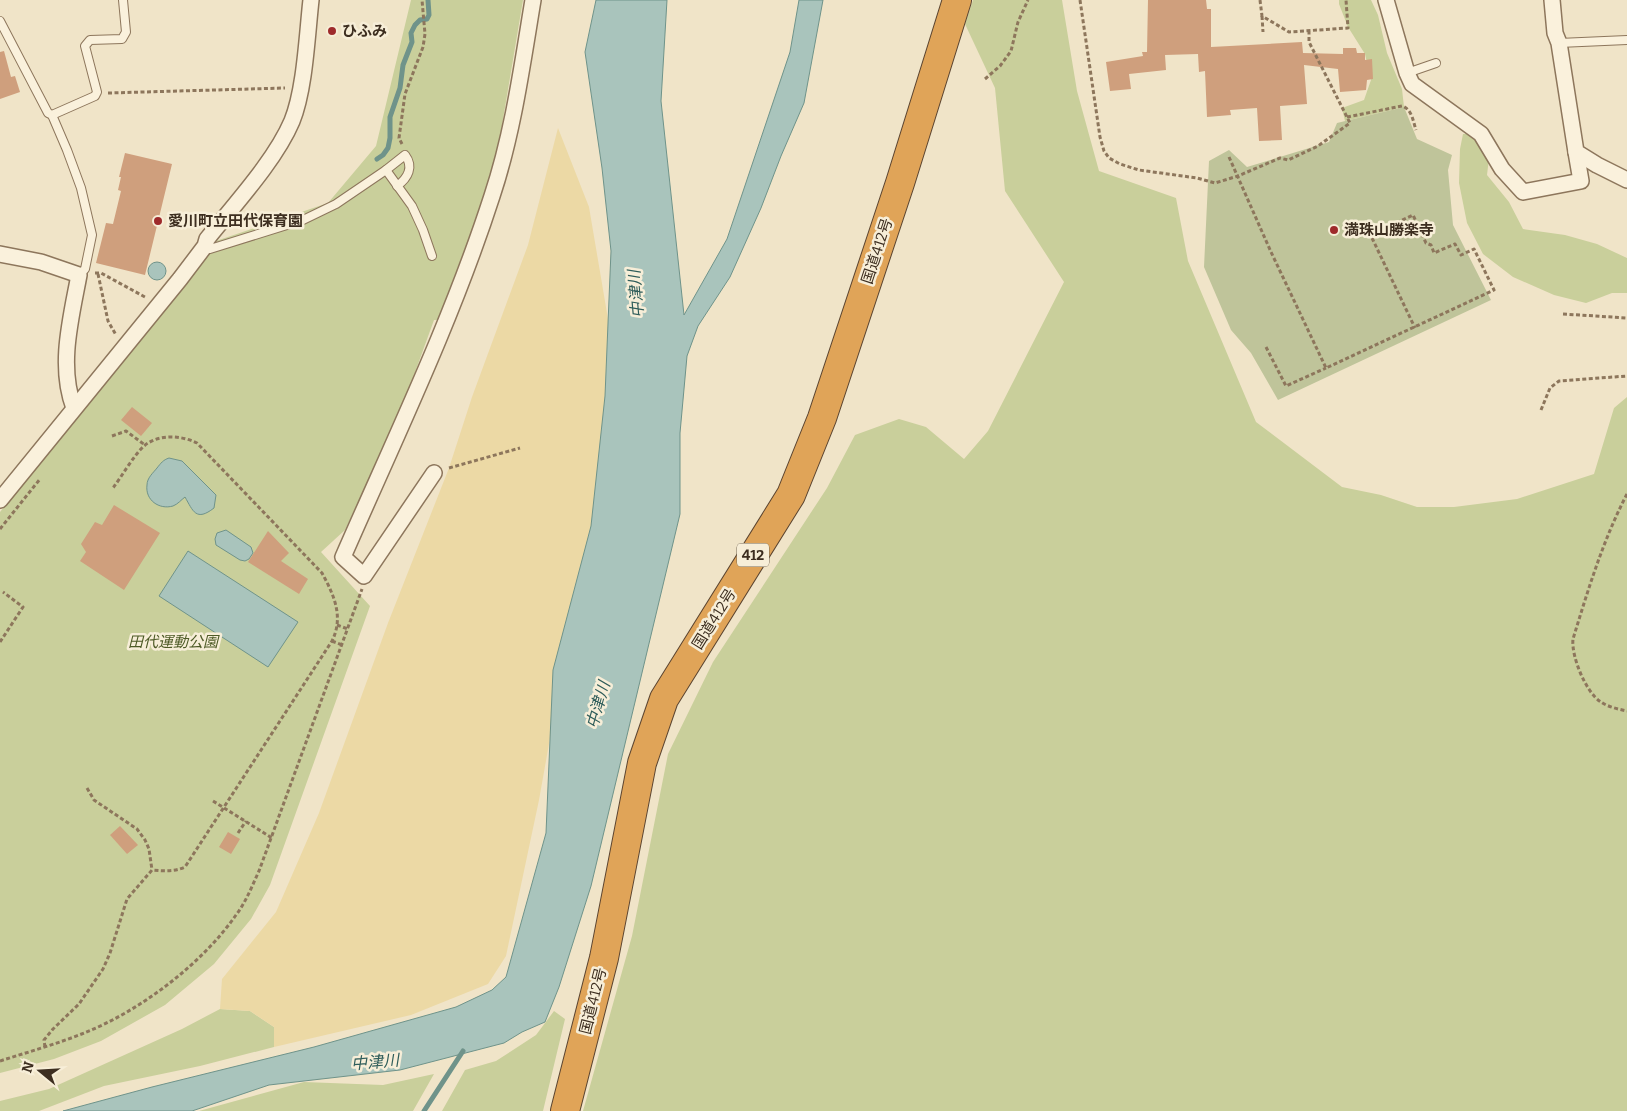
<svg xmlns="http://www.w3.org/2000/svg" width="1627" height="1111" font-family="Bitter,'Noto Sans JP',serif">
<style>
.green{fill:#c9cf9b}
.sand{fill:#ecd9a5}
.cemetery{fill:#bfc49a}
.water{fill:#a9c4bc;stroke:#6f938a}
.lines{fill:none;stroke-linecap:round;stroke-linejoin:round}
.stream{stroke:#6f938a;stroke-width:5}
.building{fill:#cf9f7d}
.lane-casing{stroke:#8d765c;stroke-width:10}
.street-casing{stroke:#8d765c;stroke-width:18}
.highway-casing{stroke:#5b4430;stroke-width:30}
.path{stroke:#8d765c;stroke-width:3;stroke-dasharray:4 2.5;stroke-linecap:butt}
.lane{stroke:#faf1dc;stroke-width:8}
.street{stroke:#faf1dc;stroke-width:15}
.highway{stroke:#e0a458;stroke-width:28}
.poi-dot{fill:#9e2a2b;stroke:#f7eed8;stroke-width:2}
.labels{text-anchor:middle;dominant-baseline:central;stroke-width:5;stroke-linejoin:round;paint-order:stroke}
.shield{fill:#f7eed8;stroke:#756857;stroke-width:1}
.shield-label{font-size:14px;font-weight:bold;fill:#3d2e20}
.poi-label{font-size:15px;font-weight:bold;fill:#3d2e20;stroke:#f7eed8;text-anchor:start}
.street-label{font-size:15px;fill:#3d2e20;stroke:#f7eed8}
.park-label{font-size:15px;font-style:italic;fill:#4d5a26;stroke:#f7eed8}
.water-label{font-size:16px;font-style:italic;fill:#2f5d5a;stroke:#f7eed8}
</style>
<rect width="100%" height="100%" fill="#f0e4c8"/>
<g class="green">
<polygon points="411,0 523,0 498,149 481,206 438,320 434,320 397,422 345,530 321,552 370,606 270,885 251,919 214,964 165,1005 101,1041 54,1059 0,1073 0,512 208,255 210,243 328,203 376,146"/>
<polygon points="973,0 1062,0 1077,91 1099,171 1176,198 1188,261 1256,422 1342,487 1381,495 1417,507 1454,507 1517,499 1594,474 1614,408 1627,397 1627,1111 583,1111 632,936 668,754 713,662 827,488 855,435 899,419 926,427 964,459 988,431 1064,282 1005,191 995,88 965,24"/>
<polygon points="1339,0 1371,0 1378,15 1387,53 1402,89 1404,107 1345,121 1342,108 1364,100 1371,80 1365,54 1348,27 1339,4"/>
<polygon points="1463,134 1478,134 1490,150 1487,175 1509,202 1523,229 1565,235 1597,244 1627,258 1627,293 1612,293 1586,303 1554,295 1513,277 1483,254 1467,223 1459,183 1460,149"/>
<polygon points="220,1009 250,1011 274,1027 274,1047 200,1066 104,1086 39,1111 0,1111 0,1101 49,1089 182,1029"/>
<polygon points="554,1011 565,1019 543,1111 442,1111 465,1070 496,1061 536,1035"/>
<polygon points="434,1074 413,1111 199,1111 304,1082 383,1085"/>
</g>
<polygon class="sand" points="558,128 589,207 608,319 619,458 562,671 539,800 506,956 488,984 411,1015 274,1047 274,1027 250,1011 220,1009 222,979 276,912 319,813 388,623 449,468 472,397 528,245"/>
<polygon class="cemetery" points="1404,107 1417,139 1452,155 1448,170 1453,225 1491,300 1278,400 1251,353 1231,330 1204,267 1209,161 1229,150 1247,167 1329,142 1337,123"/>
<g class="water">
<polygon points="596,0 667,0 661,101 684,315 727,239 790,52 799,0 823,0 804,103 781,156 761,208 730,277 698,326 687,356 680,433 680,514 591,886 559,987 545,1022 522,1032 504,1043 400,1070 269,1085 192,1111 63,1111 152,1087 314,1047 456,1007 492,990 506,977 546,833 553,670 591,526 605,396 611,251 602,168 585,52"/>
<circle cx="157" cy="271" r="9"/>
<path d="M169 458 182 461 216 495 214 508C196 522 193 511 185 497 181 500 178 504 173 506 159 510 145 500 147 485 147 478 153 473 157 468 161 463 163 460 169 458Z"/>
<polygon points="226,530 251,547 253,553 249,559 245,561 240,560 216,545 215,539 217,533"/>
<polygon points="188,551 298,622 268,667 159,596"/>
</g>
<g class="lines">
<g class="stream">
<polyline points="377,159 383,155 388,148 390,138 390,117 400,88 403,65 412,42 411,33 415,25 420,20 427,19 429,15 428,0"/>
<polyline points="424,1111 463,1051"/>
</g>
</g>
<g class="building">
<polygon points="1148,0 1206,0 1207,9 1211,9 1211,47 1302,42 1303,53 1343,54 1343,48 1356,48 1357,53 1365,53 1365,60 1372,59 1373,79 1367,80 1366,90 1340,92 1338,69 1304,65 1307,104 1280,106 1282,140 1259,141 1257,108 1230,110 1231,115 1207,117 1205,71 1199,72 1198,54 1165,55 1166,70 1129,74 1131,89 1110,91 1106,62 1143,56 1142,52 1147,52"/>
<polygon points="4,51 11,77 15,76 20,92 0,99 0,52"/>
<polygon points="125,153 172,164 145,275 96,263 106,223 113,224 121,191 118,190 121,177 119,177"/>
<polygon points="132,407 152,423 141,436 121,420"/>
<polygon points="114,505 160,533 124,590 80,561 86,552 81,544 95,522 102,525"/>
<polygon points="268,531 289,553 281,561 308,579 299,594 248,562"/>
<polygon points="120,826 138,845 127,854 110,835"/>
<polygon points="228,832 240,839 231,854 219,847"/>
</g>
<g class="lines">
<g class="lane-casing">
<g id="lane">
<polyline points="0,21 48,113 52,115 67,150 81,188 92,235 85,269 79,275"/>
<polyline points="1559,43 1627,40"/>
<polyline points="1407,73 1436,63"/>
<polyline points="52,115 95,96 97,92 85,46 90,40 122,39 126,32 123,0"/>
<path d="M386 170 405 155C414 167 408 178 397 186"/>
<polyline points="205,246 210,249 303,220 336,204 386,170 412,206 423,230 432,256"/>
</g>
</g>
<g class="street-casing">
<g id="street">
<polyline points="1386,0 1407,73 1412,84 1481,134 1502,169 1523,192 1581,181 1576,152"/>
<polyline points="1552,0 1555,33 1559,43 1576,152 1597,165 1627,180"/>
<path d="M0 254 41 262 79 275C71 318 58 366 74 408"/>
<path d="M434 473 364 576 343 557C395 438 452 320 492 196 513 133 522 66 533 0"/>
<path d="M0 500 180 279 205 246 207 239C234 205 275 161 292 121 305 89 307 35 311 0"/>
</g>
</g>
<g class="highway-casing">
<polyline id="highway" points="565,1111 604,958 642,763 664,699 791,495 822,418 900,183 957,0"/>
</g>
<g class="path">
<polyline points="1080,0 1100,137 1104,151 1109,158 1120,164 1139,170 1197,178 1215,183 1238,176 1280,158 1288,160 1318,146 1350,123 1309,42 1309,32"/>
<polyline points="1260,0 1262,16 1289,32 1348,28 1346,0"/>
<polyline points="1262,16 1263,32"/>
<polyline points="985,79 1000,66 1011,51 1018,22 1028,0"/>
<polyline points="108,93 285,88"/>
<path d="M1347 117 1402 106C1412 109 1413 121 1416 130"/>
<polyline points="402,144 399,138 405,94 423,47 425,34 422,0"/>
<polyline points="1229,157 1271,252 1326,368 1494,290 1474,249 1461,255 1455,244 1434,253 1431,245 1426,243 1413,215 1377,232"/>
<polyline points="1372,238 1415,328"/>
<polyline points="95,273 101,273 145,297"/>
<polyline points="98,274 108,321 116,335"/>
<polyline points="1563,314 1627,318"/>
<polyline points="1266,347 1286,386 1326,368"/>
<polyline points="1541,410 1550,388 1559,381 1627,376"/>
<polyline points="112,436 126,431 145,445"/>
<polyline points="449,468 520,448"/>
<path d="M1627 494C1603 540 1588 590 1573 639 1571 656 1586 693 1601 702 1608 707 1618 709 1627 711"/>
<polyline points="0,529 40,479"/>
<polyline points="337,625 348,629"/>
<polyline points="332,641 342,645"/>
<polyline points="0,642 23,607 3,592"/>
<polyline points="87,788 94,800 137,829 145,840 149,849 152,870"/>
<polyline points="213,801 272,838"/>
<polyline points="238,833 246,821"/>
<path d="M45 1047 44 1040 53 1029 79 1004 103 969 110 953 127 899 152 870C165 871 174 872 185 867L332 641C344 617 334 595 322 573L197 443C181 435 158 434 144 446 134 455 122 476 113 488"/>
<path d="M0 1061C28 1052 57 1044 84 1033 140 1011 202 964 236 915 246 902 252 886 259 871L362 589"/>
</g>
<use href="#lane" class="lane"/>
<use href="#street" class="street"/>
<use href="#highway" class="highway"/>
</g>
<g class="poi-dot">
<circle cx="332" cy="31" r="5"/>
<circle cx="158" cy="221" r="5"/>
<circle cx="1334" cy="230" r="5"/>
</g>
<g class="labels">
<rect class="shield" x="737" y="543.5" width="32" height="23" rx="4"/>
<g class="shield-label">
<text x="753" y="555">412</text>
</g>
<g class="poi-label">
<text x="342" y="31">ひふみ</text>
<text x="168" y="221">愛川町立田代保育園</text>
<text x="1344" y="230">満珠山勝楽寺</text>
</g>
<g class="street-label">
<text transform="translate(877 251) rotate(-72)">国道412号</text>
<text transform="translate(714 619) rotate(-58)">国道412号</text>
<text transform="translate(593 1001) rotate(-76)">国道412号</text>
</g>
<g class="park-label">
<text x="173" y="642">田代運動公園</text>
</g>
<g class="water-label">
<text transform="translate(636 294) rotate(-95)">中津川</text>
<text transform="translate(598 705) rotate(-74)">中津川</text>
<text transform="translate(375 1062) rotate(-5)">中津川</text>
</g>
</g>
<g transform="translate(40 1071) rotate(288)" stroke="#f7eed8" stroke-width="4" paint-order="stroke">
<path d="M0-4L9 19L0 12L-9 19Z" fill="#3d2e20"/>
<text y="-8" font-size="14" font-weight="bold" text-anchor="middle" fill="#3d2e20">N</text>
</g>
</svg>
